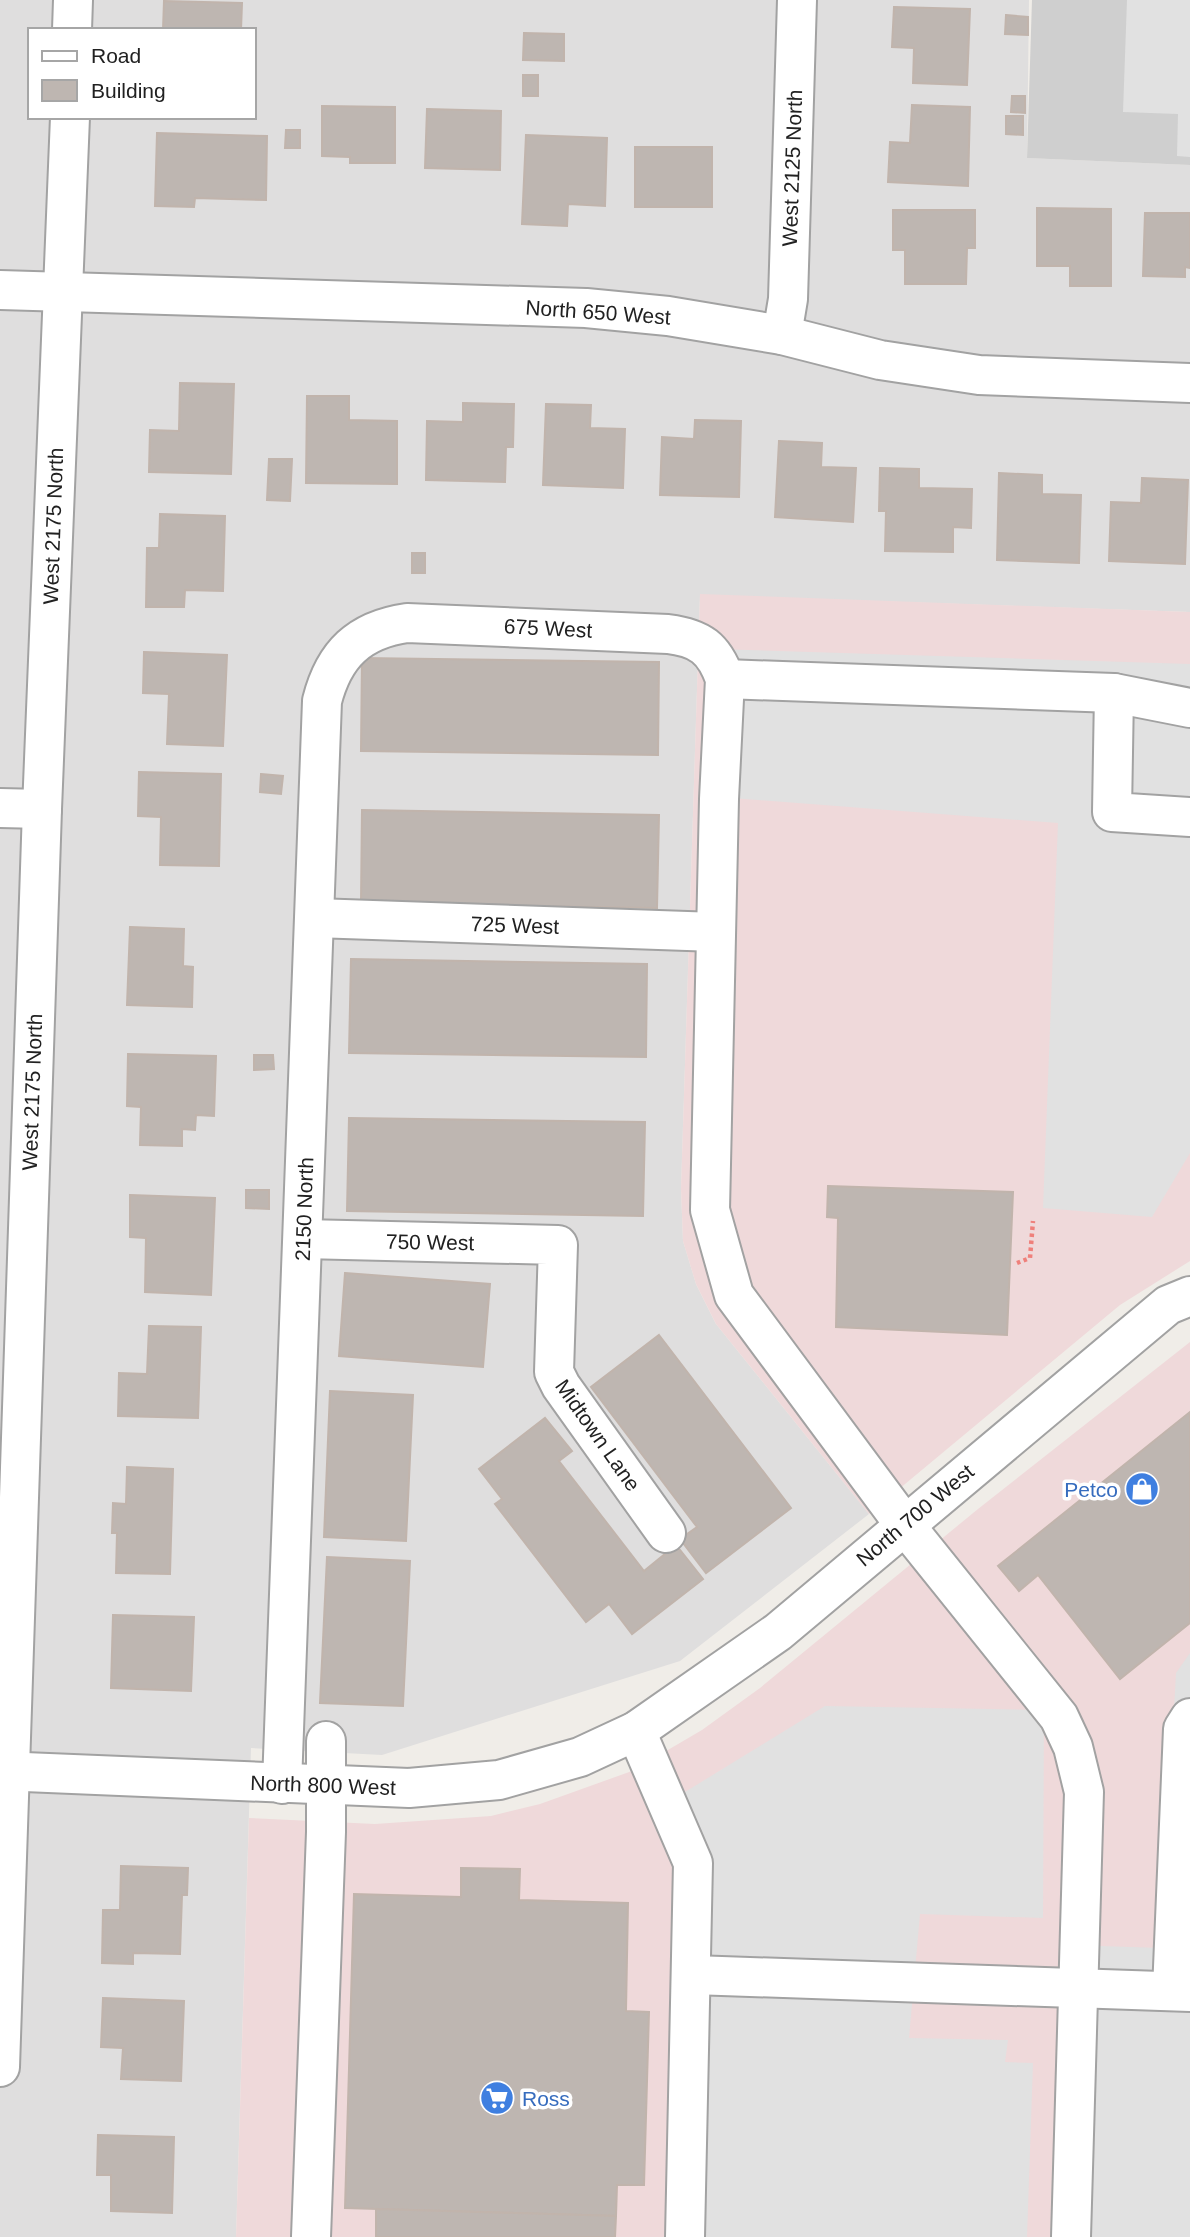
<svg xmlns="http://www.w3.org/2000/svg" width="1190" height="2237" font-family="Helvetica,sans-serif">
<style>
.residential{fill:#dfdede;fill-rule:evenodd}
.commercial{fill:#efd9da}
.religious{fill:#cfcfcf}
.parking{fill:#e1e1e1}
.building{fill:#beb6b1;stroke:#c1b4ac;stroke-width:2}
.lines{fill:none;stroke-linecap:round;stroke-linejoin:round}
.minor-casing{stroke:#a2a2a2;stroke-width:42}
.path{stroke:#ef807b;stroke-width:4.5;stroke-dasharray:3.5 3.5;stroke-linecap:butt}
.minor{stroke:#fff;stroke-width:38}
.labels{text-anchor:middle;dominant-baseline:central;stroke-width:7;stroke-linejoin:round;paint-order:stroke}
.street-label{font-size:21px;fill:#212121;stroke:#fff}
.shop-label{font-size:21px;fill:#366cbe;stroke:#fff;text-anchor:end}
</style>
<rect width="100%" height="100%" fill="#f0ede8"/>
<path class="residential" d="M0 0H1029L1027 158 1190 165V612L700 595 681 1189 683 1241 696 1284 716 1324 869 1514 680 1661 382 1755 251 1748 236 2237H0ZM30 30H254V117H30Z"/>
<g class="commercial">
<polygon points="700,594 1190,612 1190,1261 1120,1305 869,1514 716,1324 696,1284 683,1241 681,1189"/>
<polygon points="1190,1342 1190,2237 236,2237 249,1818 375,1824 491,1816 540,1804 632,1771 702,1730 760,1688 978,1509"/>
</g>
<polygon class="religious" points="1032,0 1190,0 1190,165 1027,158"/>
<g class="parking">
<polygon points="1127,0 1190,0 1190,157 1177,156 1178,114 1123,112"/>
<polygon points="714,649 1190,664 1190,1153 1152,1217 1043,1208 1058,823 706,796"/>
<polygon points="1190,1653 1190,2237 1060,2237 1070,1945 1161,1948 1176,1673"/>
<polygon points="825,1706 1044,1710 1043,1918 920,1914 909,2038 1008,2040 1005,2062 1033,2063 1027,2237 668,2237 685,1792"/>
</g>
<g class="building">
<polygon points="164,1 242,3 241,30 163,30"/>
<polygon points="894,7 970,9 967,85 913,83 914,48 892,47"/>
<polygon points="1006,15 1028,17 1028,35 1005,34"/>
<polygon points="524,33 564,34 564,61 523,60"/>
<rect x="523" y="75" width="15" height="21"/>
<polygon points="1012,96 1025,96 1025,113 1011,112"/>
<polygon points="912,105 970,107 968,186 888,182 890,142 910,143"/>
<polygon points="322,106 395,107 395,163 350,163 350,157 322,156"/>
<polygon points="427,109 501,111 500,170 425,168"/>
<polygon points="1006,116 1023,116 1023,135 1006,134"/>
<polygon points="286,130 300,130 300,148 285,148"/>
<polygon points="157,133 267,136 266,200 195,198 194,207 155,206"/>
<polygon points="526,135 607,138 605,206 568,204 567,226 522,224"/>
<rect x="635" y="147" width="77" height="60"/>
<polygon points="1037,208 1111,209 1111,286 1070,286 1070,266 1037,266"/>
<polygon points="893,210 975,210 975,248 967,248 966,284 905,284 905,250 893,250"/>
<polygon points="1145,213 1190,213 1190,268 1185,267 1185,277 1143,276"/>
<polygon points="180,383 234,384 231,474 149,472 150,430 179,431"/>
<polygon points="307,396 349,396 349,420 397,421 397,484 306,483"/>
<polygon points="463,403 514,404 513,447 506,447 505,482 426,480 427,421 463,422"/>
<polygon points="546,404 591,405 590,428 625,429 623,488 543,485"/>
<polygon points="695,420 741,421 739,497 660,495 662,437 694,439"/>
<polygon points="779,441 822,443 821,467 856,468 853,522 775,517"/>
<polygon points="269,459 292,459 290,501 267,500"/>
<polygon points="880,468 919,469 919,488 972,489 971,528 953,527 953,552 885,551 886,511 879,511"/>
<polygon points="999,473 1042,475 1042,494 1081,495 1079,563 997,560"/>
<polygon points="1142,478 1188,480 1185,564 1109,561 1111,502 1141,503"/>
<polygon points="160,514 225,516 223,591 185,590 184,607 146,607 147,548 159,548"/>
<rect x="412" y="553" width="13" height="20"/>
<polygon points="144,652 227,655 223,746 167,744 169,694 143,693"/>
<polygon points="362,658 659,662 658,755 361,751"/>
<polygon points="139,772 221,774 219,866 160,865 161,817 138,816"/>
<polygon points="261,774 283,776 281,794 260,792"/>
<polygon points="362,810 659,815 657,908 361,903"/>
<polygon points="130,927 184,929 183,966 193,967 192,1007 127,1005"/>
<polygon points="351,959 647,964 646,1057 349,1053"/>
<polygon points="128,1054 216,1056 214,1116 196,1115 195,1130 182,1129 182,1146 140,1145 141,1107 127,1106"/>
<polygon points="254,1055 273,1055 274,1069 254,1070"/>
<polygon points="349,1118 645,1122 643,1216 347,1211"/>
<polygon points="828,1186 1013,1192 1007,1335 836,1327 838,1218 827,1217"/>
<polygon points="246,1190 269,1190 269,1209 246,1208"/>
<polygon points="130,1195 215,1198 211,1295 145,1292 146,1238 130,1237"/>
<polygon points="345,1273 490,1284 483,1367 339,1356"/>
<polygon points="149,1326 201,1327 198,1418 118,1416 119,1373 147,1374"/>
<polygon points="659,1335 791,1508 706,1573 680,1539 697,1527 591,1387"/>
<polygon points="330,1391 413,1395 406,1541 324,1537"/>
<polygon points="1190,1412 1190,1623 1120,1679 1038,1575 1019,1591 998,1566"/>
<polygon points="545,1418 572,1451 559,1461 644,1571 676,1545 703,1579 632,1634 609,1604 586,1622 495,1504 502,1499 479,1469"/>
<polygon points="127,1467 173,1469 170,1574 116,1573 117,1533 112,1533 113,1503 126,1504"/>
<polygon points="327,1557 410,1561 403,1706 320,1703"/>
<polygon points="113,1615 194,1617 191,1691 111,1688"/>
<polygon points="121,1866 188,1868 187,1895 182,1895 180,1954 133,1953 133,1964 102,1963 103,1910 120,1910"/>
<polygon points="461,1868 520,1869 519,1900 628,1903 626,2011 649,2012 644,2185 617,2185 616,2216 345,2208 354,1894 461,1897"/>
<polygon points="103,1998 184,2001 181,2081 121,2079 123,2048 101,2047"/>
<polygon points="98,2135 174,2137 172,2213 111,2211 111,2175 97,2175"/>
<polygon points="376,2209 616,2216 615,2237 376,2237"/>
</g>
<g class="lines">
<g class="minor-casing">
<g id="minor">
<polyline points="72,30 73,0"/>
<polyline points="0,290 586,308 668,316 782,335 880,360 979,375 1190,383"/>
<polyline points="782,335 788,299 797,0"/>
<polyline points="725,679 1114,693 1190,708"/>
<polyline points="1114,693 1112,812 1190,817"/>
<polyline points="0,808 42,809"/>
<polyline points="315,918 716,932"/>
<polyline points="303,1239 558,1245 554,1372 561,1386 666,1533"/>
<polyline points="636,1731 693,1863 685,2237"/>
<polyline points="0,1771 409,1788 499,1780 580,1757 636,1731 778,1632 1168,1305 1190,1296"/>
<path d="M282 1784 322 701C334 654 359 630 407 623L668 634C700 638 714 648 725 679L719 799 710 1210 734 1295 904 1524 1059 1717 1073 1747 1084 1792 1071 2237"/>
<polyline points="693,1975 1190,1992"/>
<polyline points="1172,1991 1183,1729 1190,1718"/>
<polyline points="0,2067 42,809 70,117"/>
<polyline points="311,2237 326,1832 326,1741"/>
</g>
</g>
<polyline class="path" points="1017,1263 1030,1258 1033,1221"/>
<use href="#minor" class="minor"/>
</g>
<defs>
<g id="shop-disc" transform="scale(1.75)"><circle r="9.5" fill="#3f7fe0" stroke="#fff"/><path d="M-5-2.5h2.3a2.7 3.5 0 0 1 5.4 0H5L5.5 6h-11ZM-1.5-2.5h3a1.5 2.3 0 0 0-3 0Z" fill="#fff"/></g>
<g id="supermarket-disc" transform="scale(1.75)"><circle r="9.5" fill="#3f7fe0" stroke="#fff"/><path d="M-6-5.5h2.5l.6 2H6L4.5 2H-2.5L-4.4-4H-6ZM-1.5 3.2a1.3 1.3 0 1 0 .1 0ZM3 3.2a1.3 1.3 0 1 0 .1 0Z" fill="#fff"/></g>
</defs>
<g fill-rule="evenodd">
<use href="#shop-disc" x="1142" y="1489"/>
<use href="#supermarket-disc" x="497" y="2098"/>
</g>
<g class="labels">
<g class="street-label">
<text transform="translate(792 168) rotate(-88)">West 2125 North</text>
<text transform="translate(598 312) rotate(4)">North 650 West</text>
<text transform="translate(53 526) rotate(-88)">West 2175 North</text>
<text transform="translate(548 628) rotate(3)">675 West</text>
<text transform="translate(515 925) rotate(2)">725 West</text>
<text transform="translate(32 1092) rotate(-88)">West 2175 North</text>
<text transform="translate(304 1209) rotate(-88)">2150 North</text>
<text transform="translate(430 1242) rotate(1)">750 West</text>
<text transform="translate(598 1435) rotate(55)">Midtown Lane</text>
<text transform="translate(915 1515) rotate(-40)">North 700 West</text>
<text transform="translate(323 1785) rotate(2)">North 800 West</text>
</g>
<g class="shop-label">
<text x="1118" y="1489">Petco</text>
<text x="522" y="2098" text-anchor="start">Ross</text>
</g>
</g>
<rect x="28" y="28" width="228" height="91" fill="#ffffff" stroke="#a6a6a6" stroke-width="2"/>
<rect x="42" y="51" width="35" height="10" fill="#ffffff" stroke="#a6a6a6" stroke-width="2"/>
<text x="91" y="63" font-size="21" fill="#212121">Road</text>
<rect x="42" y="80" width="35" height="21" fill="#beb6b1" stroke="#a6a6a6" stroke-width="2"/>
<text x="91" y="98" font-size="21" fill="#212121">Building</text>
</svg>
